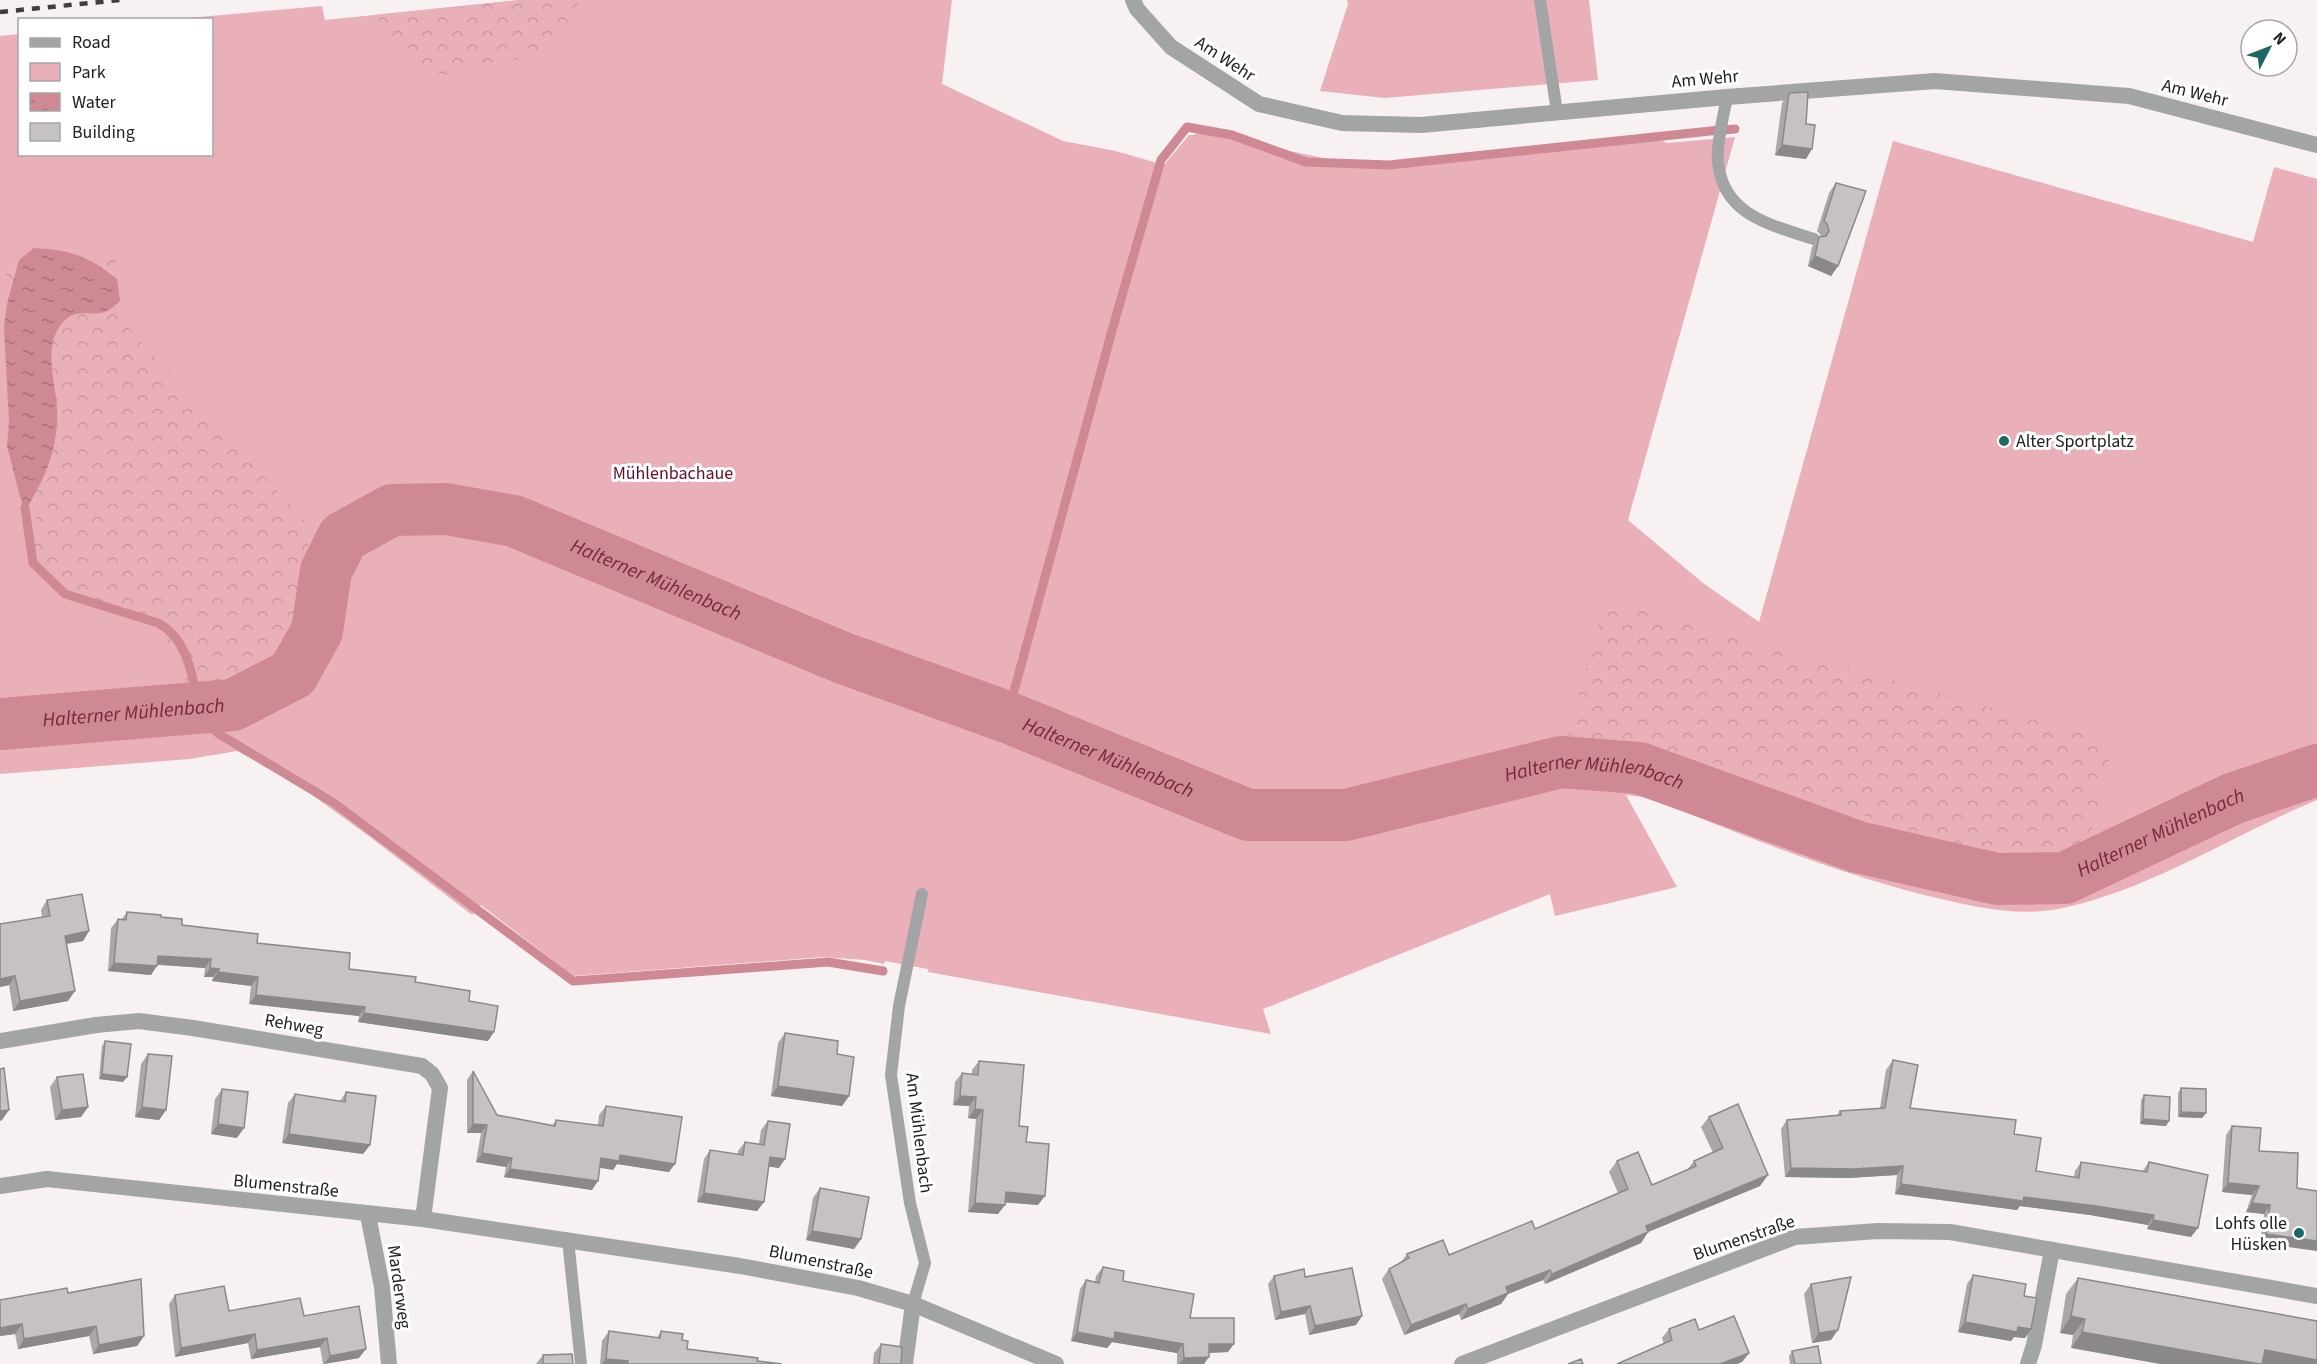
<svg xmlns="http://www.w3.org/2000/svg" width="2317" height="1364" font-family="'Source Sans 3',sans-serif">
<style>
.green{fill:#e9b0b9}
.forest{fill:url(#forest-crowns)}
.water{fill:url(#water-ripples)}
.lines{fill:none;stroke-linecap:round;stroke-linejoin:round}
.stream{stroke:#ce8995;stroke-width:9}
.river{stroke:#ce8995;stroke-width:52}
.service{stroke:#a3a5a5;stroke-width:12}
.minor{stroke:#a3a5a5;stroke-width:16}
.rail{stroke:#403d3e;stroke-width:4.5;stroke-dasharray:8 8;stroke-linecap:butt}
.wall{fill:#aba7a7}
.shaded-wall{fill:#8b8888}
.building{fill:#c7c2c2;stroke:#8b8888;stroke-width:1.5}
.poi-dot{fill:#1d6864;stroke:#fff;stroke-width:2}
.labels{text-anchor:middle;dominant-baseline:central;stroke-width:6;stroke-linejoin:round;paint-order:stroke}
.street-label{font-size:18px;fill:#232122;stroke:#fff}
.poi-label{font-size:18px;fill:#232122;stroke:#fff;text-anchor:start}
.park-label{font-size:18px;fill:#62102a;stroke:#fff}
.water-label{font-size:20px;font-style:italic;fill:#79273d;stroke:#fff}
</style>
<defs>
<pattern id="forest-crowns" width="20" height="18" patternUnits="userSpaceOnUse" patternTransform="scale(1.5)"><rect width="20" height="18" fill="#e9b0b9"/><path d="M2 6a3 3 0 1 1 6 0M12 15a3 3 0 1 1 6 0" fill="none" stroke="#c8979f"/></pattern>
<pattern id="water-ripples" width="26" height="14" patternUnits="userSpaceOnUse" patternTransform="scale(1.5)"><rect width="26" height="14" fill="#ce8995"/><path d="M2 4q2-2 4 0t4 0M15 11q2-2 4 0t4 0" fill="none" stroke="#a77079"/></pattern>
</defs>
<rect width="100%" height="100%" fill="#f7f1f2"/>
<g class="green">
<path d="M519 0H952L942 84 1063 141 1116 151 1164 165 1189 135H1193L1205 130 1228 133 1290 151 1337 161 1396 164 1655 137 1667 143 1735 137 1628 520 1703 583 1759 622 1893 141 2253 242 2274 167 2317 179V800C2232 835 2154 888 2063 908 2018 918 1972 906 1928 896 1832 872 1742 835 1650 798L1626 795 1677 887 1555 916 1550 894 1263 1009 1271 1034 928 972V969L885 961 884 964 865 960 823 957 573 976 481 905 472 915 366 834 290 779 237 751 190 759 0 774V36L19 34 20 154H212V20L176 19 322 6 325 20Z"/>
<polygon points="1347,0 1589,0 1598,80 1385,98 1320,91 1348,4"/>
</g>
<g class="forest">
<polygon points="521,0 577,0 581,20 565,43 514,60 445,75 419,69 374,15"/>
<path d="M114 250 123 322 314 531C310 542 303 554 301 566 299 582 300 601 296 617 282 665 234 678 190 689L158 623 67 593 33 563 40 449 39 349 2 266Z"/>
<polygon points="1605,600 2114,742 2086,851 2062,859 2028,859 1995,855 1935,840 1726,767 1684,755 1655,750 1611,746 1564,749"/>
</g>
<path class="water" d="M34 248C71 250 88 256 117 279L120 301C116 305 110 310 105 312 92 316 76 309 65 320 38 347 60 389 57 422 55 456 44 479 27 508H23L7 446 9 422 4 328 7 304 19 260Z"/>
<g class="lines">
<g class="stream">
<polyline points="1724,130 1735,129"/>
<path d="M25 508 33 563 65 594 158 623C188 639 192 676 199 707"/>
<polyline points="189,708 219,734 334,803 573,981 828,962 883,971"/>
<polyline points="1007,717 1113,327 1161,160 1187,127 1232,135 1306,162 1389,165 1720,130"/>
</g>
<path class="river" id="s1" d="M0 724 233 705 293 674 317 631 326 571 343 537 392 510 446 509 514 521 843 658 1007 717 1248 815H1346L1561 762 1639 768 1858 847 1997 879 2065 878 2232 799 2317 770"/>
<g class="service">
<polyline points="1540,0 1557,112"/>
<path d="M1727 97C1724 114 1716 144 1718 161 1722 215 1771 225 1814 239"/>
<polyline points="568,1240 581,1364"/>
<polyline points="913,1304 925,1263 910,1203 891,1075 899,1006 922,894"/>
</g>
<g class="minor">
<polyline points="1133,0 1137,9 1171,47 1259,104 1342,123 1421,125 1727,97 1935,81 2129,96 2317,145"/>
<polyline points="0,1041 96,1025 139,1021 193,1028 422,1066 432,1074 440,1088 423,1219"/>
<polyline points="0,1186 47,1179 423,1219 740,1266 858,1288 913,1304 1056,1364"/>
<polyline points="368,1215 382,1287 389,1364"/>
<polyline points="905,1364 913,1304"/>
<polyline points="1462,1364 1795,1237 1878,1231 1950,1232 2317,1296"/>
<polyline points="2028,1364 2034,1345 2052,1250"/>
</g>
<polyline class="rail" points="0,12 120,0"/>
</g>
<g class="wall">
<polygon points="1789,93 1806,124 1806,159 1775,155 1782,103"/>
<polygon points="1836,183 1838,266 1831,276 1808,266 1812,247 1819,237 1821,237 1820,234 1817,231 1829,193"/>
<polygon points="47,900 89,931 83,941 67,944 68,1001 13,1011 9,985 0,987 0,924 42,917 41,910"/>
<polygon points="127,912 161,917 182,925 257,943 349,969 415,982 469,1001 488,1041 358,1022 359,1016 249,1004 251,986 212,981 213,977 204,977 205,968 157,965 151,975 108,971 111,928 118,919 121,920"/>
<polygon points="785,1033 837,1054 849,1096 842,1106 771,1096 778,1043"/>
<polygon points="105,1041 127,1077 123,1082 99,1079 102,1046"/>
<polygon points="148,1054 166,1110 159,1120 135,1117 141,1064"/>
<polygon points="1893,1060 1910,1108 2014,1134 2036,1171 2074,1177 2075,1171 2081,1162 2142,1172 2149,1162 2191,1237 2147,1229 2148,1225 2090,1215 2020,1206 2017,1210 1895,1194 1897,1175 1848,1178 1785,1177 1781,1129 1787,1120 1837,1115 1840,1111 1880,1108 1886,1070"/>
<polygon points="979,1061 1019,1126 1026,1142 1038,1205 1005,1202 998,1214 968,1212 976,1119 968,1118 969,1106 953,1105 955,1082 962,1073 972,1074 972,1070"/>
<polygon points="473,1071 497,1115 552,1126 556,1120 598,1125 599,1115 606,1106 669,1172 617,1164 613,1170 600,1167 592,1190 504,1177 506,1167 476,1162 481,1133 467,1133 467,1080"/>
<polygon points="57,1077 88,1107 81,1117 55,1120 50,1087"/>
<polygon points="2181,1088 2206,1113 2202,1118 2178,1117 2178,1093"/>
<polygon points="222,1089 237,1138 211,1134 215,1099"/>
<polygon points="346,1092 370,1145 363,1154 282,1143 288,1103 295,1094 340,1101"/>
<polygon points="2144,1095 2166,1126 2140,1124 2141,1100"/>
<polygon points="1709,1117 1760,1186 1648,1232 1641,1243 1545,1284 1543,1280 1508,1294 1501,1304 1461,1320 1459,1314 1404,1335 1382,1279 1389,1269 1401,1262 1407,1254 1449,1255 1535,1229 1618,1193 1609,1172 1617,1161 1652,1185 1687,1170 1694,1161 1713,1153 1701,1127"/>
<polygon points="768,1121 779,1168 769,1166 764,1202 757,1211 697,1202 704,1159 710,1150 738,1154 738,1151 745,1142 759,1144 761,1130"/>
<polygon points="2232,1126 2297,1188 2317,1191 2260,1243 2264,1214 2246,1212 2252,1195 2222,1192 2226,1135"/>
<polygon points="820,1188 861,1239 854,1249 806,1240 813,1198"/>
<polygon points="1103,1267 1123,1281 1190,1318 1228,1352 1209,1353 1204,1364 1177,1364 1177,1353 1112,1342 1107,1348 1071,1341 1080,1289 1086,1280 1095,1282 1096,1276"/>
<polygon points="1973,1275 2024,1296 2031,1329 2025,1338 2014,1337 2011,1341 1958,1332 1967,1284"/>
<polygon points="1274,1276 1305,1277 1362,1316 1356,1325 1309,1335 1305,1314 1275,1320 1268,1284"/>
<polygon points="2078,1278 2317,1321 2071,1348 2073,1335 2060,1333 2066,1294"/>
<polygon points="1811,1284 1831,1340 1812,1343 1804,1294"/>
<polygon points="68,1293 144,1336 137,1346 93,1354 89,1336 18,1349 15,1334 0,1336"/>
<polygon points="175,1295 229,1311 304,1316 359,1358 323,1364 320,1347 251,1359 248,1343 175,1357 169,1304"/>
<polygon points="1669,1329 1699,1330 1749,1353 1742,1362 1664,1344 1662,1338"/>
<polygon points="609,1331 657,1338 661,1331 682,1340 687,1349 757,1361 782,1364 600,1364 602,1341"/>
<polygon points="881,1344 901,1364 873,1364 874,1353"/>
<polygon points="1792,1351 1821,1364 1790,1364 1789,1356"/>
<polygon points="543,1355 573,1364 536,1364"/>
</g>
<g class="shaded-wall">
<polygon points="1782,145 1812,149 1806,159 1775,155"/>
<polygon points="1815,256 1838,266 1831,276 1808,266"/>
<polygon points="89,931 83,941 58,945 65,936"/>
<polygon points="158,956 211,959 205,968 152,964"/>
<polygon points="114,963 157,966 151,975 108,971"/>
<polygon points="210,968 219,969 213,977 204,977"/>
<polygon points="218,972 258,977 251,986 212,981"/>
<polygon points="15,976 9,985 0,987 0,979"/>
<polygon points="75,991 68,1001 13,1011 20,1001"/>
<polygon points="256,995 365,1007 359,1016 249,1004"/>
<polygon points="364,1013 494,1032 488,1041 358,1022"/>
<polygon points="102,1074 127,1077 123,1082 99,1079"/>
<polygon points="778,1086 849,1096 842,1106 771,1096"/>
<polygon points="960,1096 976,1097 969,1106 953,1105"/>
<polygon points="88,1107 81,1117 55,1120 62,1110"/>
<polygon points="142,1107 166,1110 159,1120 135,1117"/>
<polygon points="975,1109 983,1110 976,1119 968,1118"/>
<polygon points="9,1110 2,1120 0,1121 0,1111"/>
<polygon points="2181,1112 2206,1113 2202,1118 2178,1117"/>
<polygon points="2143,1119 2169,1121 2166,1126 2140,1124"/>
<polygon points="218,1124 244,1128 237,1138 211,1134"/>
<polygon points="473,1124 487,1125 481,1133 467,1133"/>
<polygon points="289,1134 370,1145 363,1154 282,1143"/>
<polygon points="482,1153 512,1158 506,1167 476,1162"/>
<polygon points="620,1155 675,1164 669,1172 617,1164 613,1170 595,1167 601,1158"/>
<polygon points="770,1157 785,1159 779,1168 764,1166"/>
<polygon points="1903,1166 1897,1175 1848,1178 1785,1177 1791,1168"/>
<polygon points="510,1169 598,1181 592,1190 504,1177"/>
<polygon points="1768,1175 1760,1186 1648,1232 1641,1243 1545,1284 1552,1274 1646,1226"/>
<polygon points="2228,1183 2259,1186 2252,1195 2222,1192"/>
<polygon points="1901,1184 2024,1197 2096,1206 2154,1215 2148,1225 2090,1215 2020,1206 2017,1210 1895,1194"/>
<polygon points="1006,1192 1045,1196 1038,1205 999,1202"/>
<polygon points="704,1193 764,1202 757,1211 697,1202"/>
<polygon points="975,1203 1005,1205 998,1214 968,1212"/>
<polygon points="2252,1203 2270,1205 2264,1214 2246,1212"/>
<polygon points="2153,1220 2198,1228 2191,1237 2147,1229"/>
<polygon points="812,1231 861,1239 854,1249 806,1240"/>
<polygon points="2266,1234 2317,1241 2317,1251 2260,1243"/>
<polygon points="1550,1270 1543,1280 1508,1294 1501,1304 1461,1320 1468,1309 1506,1287"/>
<polygon points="1466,1304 1459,1314 1404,1335 1411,1325"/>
<polygon points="1310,1306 1305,1314 1275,1320 1281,1312"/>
<polygon points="1362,1316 1356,1325 1309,1335 1315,1326"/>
<polygon points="2071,1316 2085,1319 2073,1335 2060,1333"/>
<polygon points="1965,1322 2018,1327 2031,1329 2025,1338 2014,1337 2011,1341 1958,1332"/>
<polygon points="22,1324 15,1334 0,1336 0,1328"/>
<polygon points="96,1326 89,1336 18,1349 24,1339"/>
<polygon points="1838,1330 1831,1340 1812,1343 1819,1333"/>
<polygon points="1077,1332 1115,1332 1183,1344 1177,1353 1112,1342 1107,1348 1071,1341"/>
<polygon points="2082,1332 2265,1350 2317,1360 2317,1364 2160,1364 2071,1348"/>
<polygon points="255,1334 248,1343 175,1357 181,1348"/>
<polygon points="144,1336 137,1346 93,1354 99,1345"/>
<polygon points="327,1338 320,1347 251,1359 257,1350"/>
<polygon points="1209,1344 1234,1344 1228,1352 1203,1353"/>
<polygon points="366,1349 359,1358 324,1364 330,1356"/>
<polygon points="1749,1353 1742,1362 1737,1364 1720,1364"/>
<polygon points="1209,1357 1204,1364 1179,1364 1184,1358"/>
<polygon points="606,1359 628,1361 626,1364 602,1364"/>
</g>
<g class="building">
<polygon points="1808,92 1806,124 1815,125 1812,149 1782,145 1789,93"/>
<polygon points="1836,183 1866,191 1838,266 1815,256 1819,237 1826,236 1829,231 1827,224 1824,221"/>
<polygon points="82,894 89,931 65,936 75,991 20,1001 15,976 0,979 0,924 50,916 47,900"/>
<polygon points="127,912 161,915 161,917 182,919 182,925 258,934 257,943 350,953 349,969 416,977 415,982 470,991 469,1001 498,1006 494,1032 364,1013 365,1007 256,995 258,977 218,972 219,969 210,968 211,959 158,956 157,966 114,963 118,919 126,920"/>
<polygon points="785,1033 838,1041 837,1054 854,1057 849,1096 778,1086"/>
<polygon points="105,1041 131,1044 127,1077 102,1074"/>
<polygon points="148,1054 172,1056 166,1110 142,1107"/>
<polygon points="1893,1060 1918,1065 1910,1108 2016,1120 2014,1134 2041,1138 2036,1171 2079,1178 2081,1162 2147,1172 2149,1162 2208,1175 2198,1228 2153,1220 2154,1215 2096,1206 2024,1197 2023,1201 1901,1184 1903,1166 1854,1169 1791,1168 1787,1120 1841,1115 1840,1111 1885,1108"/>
<polygon points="979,1061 1024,1065 1019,1126 1028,1127 1026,1142 1049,1144 1045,1196 1006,1192 1005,1205 975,1203 983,1110 975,1109 976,1097 960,1096 962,1073 978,1075"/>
<polygon points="4,1068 9,1110 0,1111 0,1069"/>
<polygon points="473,1071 497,1115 555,1126 556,1120 603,1126 606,1106 682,1117 675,1164 620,1155 619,1161 601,1158 598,1181 510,1169 512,1158 482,1153 487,1125 473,1124"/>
<polygon points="83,1074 88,1107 62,1110 57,1077"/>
<polygon points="2181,1088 2206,1089 2206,1113 2181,1112"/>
<polygon points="222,1089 248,1092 244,1128 218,1124"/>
<polygon points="346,1092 376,1096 370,1145 289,1134 295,1094 345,1102"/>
<polygon points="2144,1095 2170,1097 2169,1121 2143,1119"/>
<polygon points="1738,1104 1768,1175 1646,1226 1648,1232 1552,1274 1550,1270 1506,1287 1508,1293 1468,1309 1466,1304 1411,1325 1389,1269 1409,1258 1407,1254 1443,1240 1449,1255 1532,1221 1535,1229 1628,1189 1617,1161 1638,1152 1652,1185 1696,1166 1694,1161 1723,1148 1709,1117"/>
<polygon points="768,1121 790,1124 785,1159 770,1157 764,1202 704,1193 710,1150 743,1155 745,1142 764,1145"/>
<polygon points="2232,1126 2261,1128 2259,1151 2298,1153 2297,1188 2317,1191 2317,1241 2266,1234 2270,1205 2252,1203 2259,1186 2228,1183"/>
<polygon points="820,1188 869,1197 861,1239 812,1231"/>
<polygon points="1103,1267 1124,1271 1123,1281 1194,1294 1190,1318 1234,1318 1234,1344 1209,1344 1209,1357 1184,1358 1183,1344 1115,1332 1114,1339 1077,1332 1086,1280 1099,1283"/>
<polygon points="1352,1268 1362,1316 1315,1326 1310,1306 1281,1312 1274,1276 1304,1269 1305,1277"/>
<polygon points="1973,1275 2026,1284 2024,1296 2037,1298 2031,1329 2018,1327 2017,1332 1965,1322"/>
<polygon points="1851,1277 1838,1330 1819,1333 1811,1284"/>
<polygon points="2078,1278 2317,1321 2317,1360 2265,1350 2262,1364 2260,1364 2082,1332 2085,1319 2071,1316"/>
<polygon points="141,1279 144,1336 99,1345 96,1326 24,1339 22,1324 0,1328 0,1300 67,1288 68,1293"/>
<polygon points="224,1286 229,1311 300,1298 304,1316 359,1306 366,1349 330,1356 327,1338 257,1350 255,1334 181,1348 175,1295"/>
<polygon points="1734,1316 1749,1353 1720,1364 1617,1364 1672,1340 1669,1329 1695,1319 1699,1330"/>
<polygon points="609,1331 660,1338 661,1331 683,1334 682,1340 688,1341 687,1349 758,1358 757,1361 782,1364 628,1364 628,1361 606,1359"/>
<polygon points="881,1344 902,1347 901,1364 879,1364"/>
<polygon points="1818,1346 1821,1364 1795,1364 1792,1351"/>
<polygon points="572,1354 573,1364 543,1364 543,1355"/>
<polygon points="1581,1359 1583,1364 1568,1364"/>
</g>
<g class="poi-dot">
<circle cx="2004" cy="441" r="6"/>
<circle cx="2299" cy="1233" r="6"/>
</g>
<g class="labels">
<g class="street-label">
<text transform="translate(1225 59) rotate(33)">Am Wehr</text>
<text transform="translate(1705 79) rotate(-5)">Am Wehr</text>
<text transform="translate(2195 93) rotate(14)">Am Wehr</text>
<text transform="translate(294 1025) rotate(10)">Rehweg</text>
<text transform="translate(919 1133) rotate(83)">Am Mühlenbach</text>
<text transform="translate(286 1186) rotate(6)">Blumenstraße</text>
<text transform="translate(1744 1238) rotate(-19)">Blumenstraße</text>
<text transform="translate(821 1262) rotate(12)">Blumenstraße</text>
<text transform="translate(399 1287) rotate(82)">Marderweg</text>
</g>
<g class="poi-label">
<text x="2016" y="441">Alter Sportplatz</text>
<text x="2287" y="1223" text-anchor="end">Lohfs olle<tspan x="2287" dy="21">Hüsken</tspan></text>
</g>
<g class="park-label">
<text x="673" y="473">Mühlenbachaue</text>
</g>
<g class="water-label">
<text stroke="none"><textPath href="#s1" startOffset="782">Halterner Mühlenbach</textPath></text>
<text stroke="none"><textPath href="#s1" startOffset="134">Halterner Mühlenbach</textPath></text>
<text stroke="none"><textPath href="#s1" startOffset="1268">Halterner Mühlenbach</textPath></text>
<text stroke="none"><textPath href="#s1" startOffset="1772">Halterner Mühlenbach</textPath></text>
<text stroke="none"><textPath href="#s1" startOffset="2366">Halterner Mühlenbach</textPath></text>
</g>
</g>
<rect x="18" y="18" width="195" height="138" fill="#ffffff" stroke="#a7a6a7" stroke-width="1.5"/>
<rect x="30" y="38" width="30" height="9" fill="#a3a5a5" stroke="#a7a6a7" stroke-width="1.5"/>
<text x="72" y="48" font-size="18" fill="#232122">Road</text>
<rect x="30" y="63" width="30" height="18" fill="#e9b0b9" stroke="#a7a6a7" stroke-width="1.5"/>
<text x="72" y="78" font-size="18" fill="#232122">Park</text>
<rect x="30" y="93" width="30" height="18" fill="url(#water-ripples)" stroke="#a7a6a7" stroke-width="1.5"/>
<text x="72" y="108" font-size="18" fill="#232122">Water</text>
<rect x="30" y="123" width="30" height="18" fill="#c7c2c2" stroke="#a7a6a7" stroke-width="1.5"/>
<text x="72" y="138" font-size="18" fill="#232122">Building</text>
<g transform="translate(2269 48) rotate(48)"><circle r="28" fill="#ffffff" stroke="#a7a6a7" stroke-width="1.5"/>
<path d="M0-4.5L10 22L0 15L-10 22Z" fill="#1d6864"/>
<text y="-9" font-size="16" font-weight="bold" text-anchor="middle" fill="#232122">N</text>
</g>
</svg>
